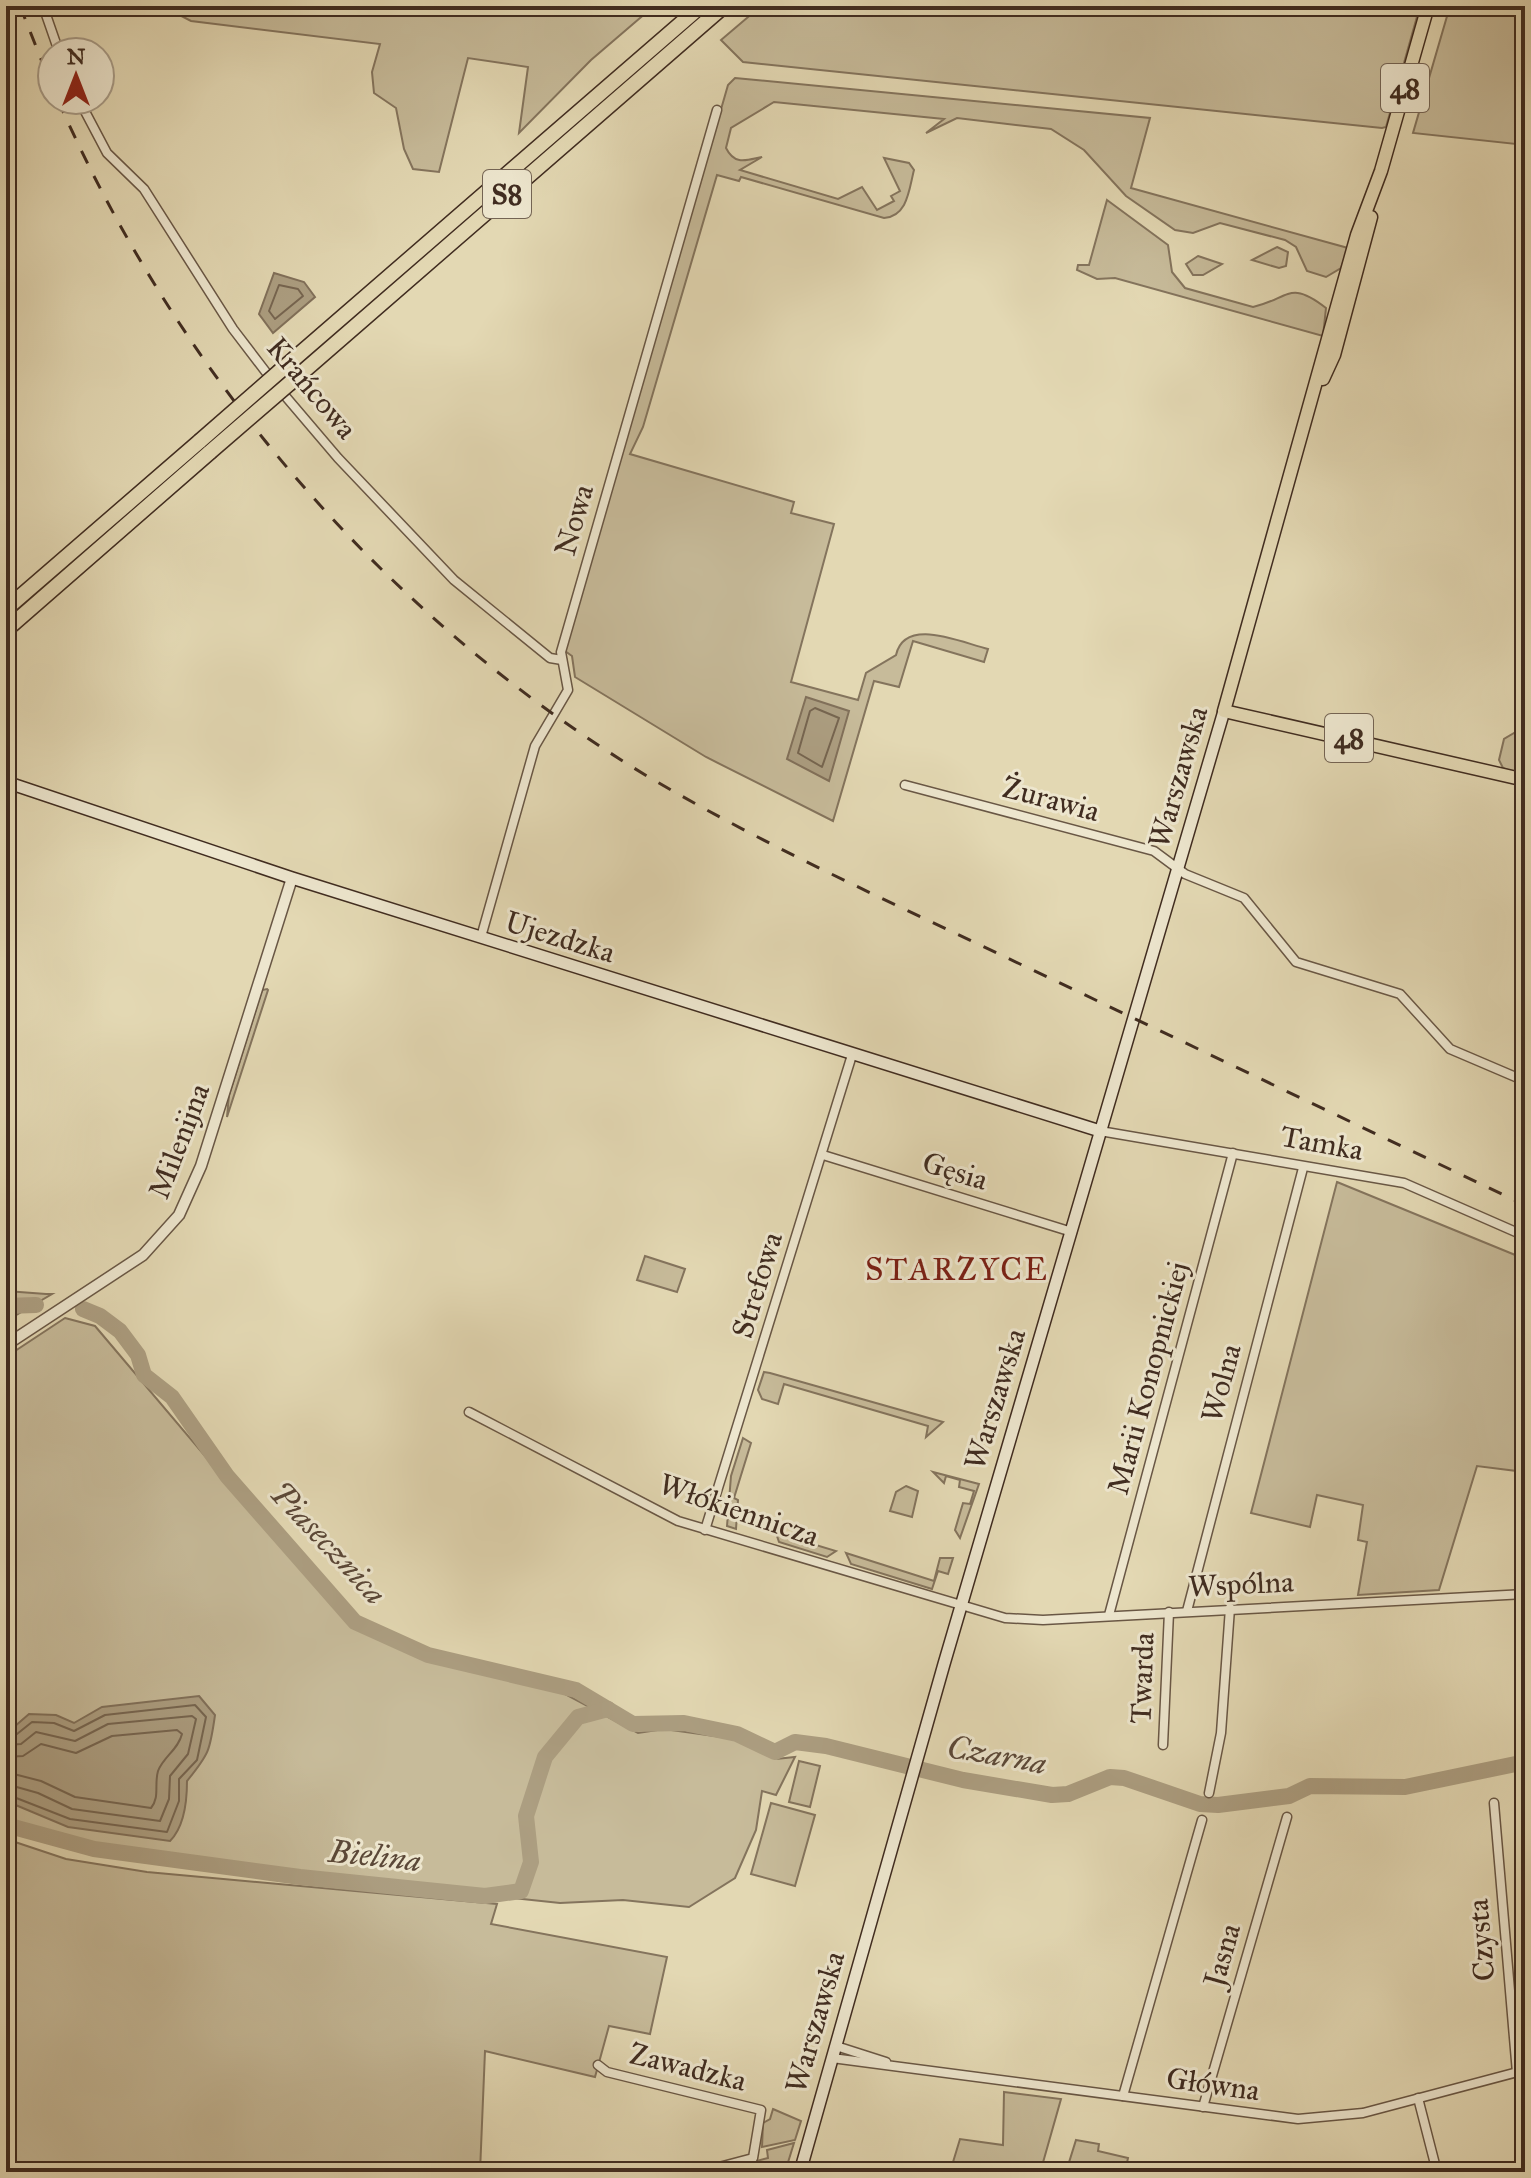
<svg xmlns="http://www.w3.org/2000/svg" width="1531" height="2178" font-family="'IM FELL Great Primer',serif">
<style>
.green{fill:#c7bb9a;stroke:#84745d;stroke-width:2}
.water{fill:#ac9e81;stroke:#81705a;stroke-width:2}
.lines{fill:none;stroke-linecap:round;stroke-linejoin:round}
.shore{stroke:#766550;stroke-width:2}
.river{stroke:#ac9e81;stroke-width:16}
.minor-casing{stroke:#695745;stroke-width:11}
.tertiary-casing{stroke:#695745;stroke-width:13}
.secondary-casing{stroke:#402c20;stroke-width:14}
.primary-casing{stroke:#402c20;stroke-width:15}
.motorway-casing{stroke:#402c20;stroke-width:17}
.minor{stroke:#ede6ce;stroke-width:8}
.tertiary{stroke:#ede6ce;stroke-width:10}
.secondary{stroke:#ede6ce;stroke-width:11}
.primary{stroke:#e3d8b3;stroke-width:12}
.motorway{stroke:#e3d8b3;stroke-width:14}
.rail{stroke:#402c20;stroke-width:3;stroke-dasharray:14 14;stroke-linecap:butt}
.motorway-bridge-casing{stroke:#402c20;stroke-width:17;stroke-linecap:butt}
.motorway-bridge{stroke:#e3d8b3;stroke-width:14}
.labels{text-anchor:middle;dominant-baseline:central;stroke-width:6;stroke-linejoin:round;paint-order:stroke}
.shield{fill:#ede6ce;stroke:#746454;stroke-width:2}
.shield-label{font-size:28px;font-weight:bold;fill:#402c20}
.street-label{font-size:30px;fill:#402c20;stroke:#ede6ce}
.neighbourhood-label{font-size:32px;letter-spacing:2px;fill:#7a1f14;stroke:#ede6ce}
.water-label{font-size:32px;font-style:italic;fill:#5b4838;stroke:#ede6ce}
</style>
<rect width="100%" height="100%" fill="#e3d8b3"/>
<filter id="stains"><feTurbulence type="fractalNoise" baseFrequency=".0025" numOctaves="4"/><feColorMatrix values="0 0 0 0 .2 0 0 0 0 .09 0 0 0 0 .02 0 0 0 .5 -.17"/></filter>
<radialGradient id="worn" r=".72"><stop offset=".6" stop-color="#630" stop-opacity="0"/><stop offset="1" stop-color="#630" stop-opacity=".3"/></radialGradient>
<g class="green">
<polygon points="162,6 654,6 591,60 519,133 528,67 468,58 439,172 413,169 404,149 396,108 374,93 372,72 380,44 191,21"/>
<polygon points="761,6 1420,6 1386,127 1382,128 743,62 721,40"/>
<polygon points="1450,6 1525,6 1525,145 1413,133"/>
<path d="M735 78 1150 118 1131 188 1348 248 1341 268 1326 277 1307 271 1296 247 1285 240 1220 223 1193 233 1175 230 1126 196 1084 150 1051 129 957 118 926 133 944 119 774 102 731 128 726 148C735 166 747 160 762 157L740 170 838 199 862 187 877 210 894 201 891 196 900 191 884 158 909 163 914 170C909 189 908 216 884 218L741 177 739 181 717 175 643 427 630 454 794 502 791 513 834 524 791 682 858 700 866 673 896 655C905 616 962 643 988 649L984 662 913 641 899 687 874 681 833 821 706 757 575 677 572 656 565 651 728 85Z"/>
<path d="M1107 200 1168 245 1172 272 1185 288 1253 307C1289 299 1289 279 1326 308L1323 336 1115 278 1097 279 1077 270 1078 265H1089Z"/>
<polygon points="1277,247 1288,252 1286,266 1279,268 1252,260"/>
<polygon points="1198,256 1222,264 1203,275 1193,275 1186,264"/>
<polygon points="1514,733 1525,735 1525,766 1513,772 1503,768 1499,760 1504,739"/>
<polygon points="267,989 268,990 227,1117 229,1095 262,990"/>
<polygon points="1337,1182 1525,1259 1525,1472 1477,1466 1439,1590 1358,1595 1367,1542 1358,1540 1363,1505 1317,1495 1310,1527 1251,1513"/>
<polygon points="645,1256 685,1269 677,1292 637,1280"/>
<polygon points="6,1291 46,1294 52,1294 6,1321"/>
<polygon points="65,1318 95,1326 299,1567 354,1624 427,1656 552,1687 638,1733 664,1729 736,1739 776,1759 795,1757 776,1795 762,1791 756,1830 735,1878 689,1907 623,1900 560,1903 300,1875 95,1846 6,1820 6,1357"/>
<polygon points="764,1372 770,1373 943,1422 926,1437 928,1426 784,1384 778,1404 762,1399 758,1390"/>
<polygon points="743,1438 751,1443 734,1498 738,1500 736,1529 727,1526 731,1476"/>
<polygon points="933,1472 979,1484 960,1538 955,1530 963,1503 970,1504 974,1491 959,1487 960,1480 946,1476 944,1483"/>
<polygon points="906,1486 918,1491 912,1517 890,1511 896,1492"/>
<polygon points="776,1533 836,1551 827,1557 779,1542"/>
<polygon points="846,1553 934,1581 940,1558 953,1558 948,1574 938,1571 932,1589 851,1564"/>
<polygon points="799,1761 820,1766 810,1807 789,1802"/>
<polygon points="771,1803 815,1815 795,1886 751,1874"/>
<polygon points="6,1839 66,1859 147,1872 497,1904 491,1924 667,1957 650,2034 609,2026 595,2077 485,2051 480,2172 6,2172"/>
<polygon points="1004,2092 1061,2099 1042,2166 1062,2172 950,2172 960,2139 1003,2145"/>
<polygon points="773,2109 801,2121 795,2140 762,2147 763,2123 770,2119"/>
<polygon points="1076,2140 1099,2144 1098,2151 1128,2158 1125,2172 1066,2172"/>
<polygon points="794,2143 785,2172 715,2172 768,2158 767,2150"/>
</g>
<g class="water">
<polygon points="274,273 304,282 315,297 273,333 259,314"/>
<polygon points="806,697 849,711 829,781 787,759"/>
<path d="M199 1696 215 1715C210 1751 209 1754 187 1781 187 1801 185 1826 170 1841L68 1827 6 1801V1727H14L29 1714 56 1715 74 1723 102 1707Z"/>
</g>
<g class="lines">
<g class="shore">
<polygon points="279,285 298,289 303,296 275,319 269,311"/>
<polygon points="815,708 839,718 822,767 798,753 810,711"/>
<polyline points="6,1735 17,1734 32,1722 54,1723 74,1731 105,1715 195,1705 206,1717 197,1760 179,1779 179,1801 167,1832 70,1819 6,1794"/>
<polyline points="6,1745 21,1744 36,1732 75,1741 108,1724 192,1716 196,1719 188,1754 170,1776 169,1799 160,1821 72,1809 38,1793 6,1784"/>
<path d="M6 1757 23 1756 41 1744 76 1753 112 1736 177 1730 182 1734C178 1750 164 1756 158 1771 154 1785 160 1797 151 1808L75 1797 41 1781 6 1772"/>
</g>
<g class="river">
<polyline points="6,1306 36,1305"/>
<polyline points="83,1309 100,1316 120,1331 138,1355 144,1375 172,1397 227,1476 355,1622 428,1655 576,1690 633,1724 684,1723 737,1734 775,1752 795,1742 826,1746 963,1780 1052,1795 1068,1794 1110,1777 1124,1778 1200,1804 1218,1805 1289,1796 1310,1786 1405,1787 1525,1762"/>
<polyline points="6,1825 94,1849 300,1877 485,1896 521,1891 531,1862 526,1816 545,1757 578,1717 608,1709"/>
</g>
<g class="minor-casing">
<g id="minor">
<polyline points="43,6 59,52"/>
<polyline points="79,100 107,153 144,189 233,329 275,384 338,458 454,580 550,658 562,660"/>
<polyline points="905,785 1154,851 1185,874 1244,898 1296,962 1400,994 1450,1049 1525,1081"/>
<polyline points="481,937 535,746 568,690 561,652 717,110"/>
<polyline points="1100,1131 1404,1183 1525,1236"/>
<polyline points="823,1155 1072,1232"/>
<polyline points="469,1412 678,1521 1005,1618 1043,1620 1525,1594"/>
<polyline points="705,1530 852,1055"/>
<polyline points="1187,1611 1303,1168"/>
<polyline points="1109,1615 1233,1153"/>
<polyline points="1163,1745 1169,1612"/>
<polyline points="1209,1793 1221,1733 1230,1608"/>
<polyline points="1494,1803 1517,2073"/>
<polyline points="836,2046 886,2062"/>
<polyline points="832,2058 1298,2119 1363,2113 1525,2070"/>
<polyline points="598,2065 607,2072 761,2110 753,2158 700,2172"/>
<polyline points="1123,2096 1202,1820"/>
<polyline points="1418,2098 1437,2172"/>
<polyline points="1203,2107 1287,1817"/>
</g>
</g>
<g class="tertiary-casing">
<polyline id="tertiary" points="6,1345 143,1255 179,1215 201,1166 292,878"/>
</g>
<g class="secondary-casing">
<g id="secondary">
<polyline points="6,782 292,878 1100,1131"/>
<polyline points="800,2172 944,1664 1224,711"/>
</g>
</g>
<g class="primary-casing">
<g id="primary">
<polyline points="1428,6 1381,171 1357,235 1224,711 1525,780"/>
<polyline points="1323,379 1334,355 1371,217"/>
</g>
</g>
<g class="motorway-casing">
<g id="motorway">
<polyline points="280,371 701,6"/>
<polyline points="290,383 724,6"/>
<polyline points="6,609 200,441"/>
<polyline points="6,630 210,452"/>
</g>
</g>
<use href="#minor" class="minor"/>
<use href="#tertiary" class="tertiary"/>
<use href="#secondary" class="secondary"/>
<use href="#primary" class="primary"/>
<use href="#motorway" class="motorway"/>
<g class="rail">
<polyline points="20,6 52,87"/>
<path d="M58 100C180 378 386 618 647 776 767 847 895 904 1020 964 1188 1044 1357 1125 1525 1205"/>
</g>
<g class="motorway-bridge-casing">
<g id="motorway-bridge">
<polyline points="200,441 280,371"/>
<polyline points="210,452 290,383"/>
</g>
</g>
<use href="#motorway-bridge" class="motorway-bridge"/>
</g>
<g class="labels">
<g class="shield">
<rect x="1381" y="64" width="48" height="48" rx="6"/>
<rect x="483" y="170" width="48" height="48" rx="6"/>
<rect x="1325" y="714" width="48" height="48" rx="6"/>
</g>
<g class="shield-label">
<text x="1405" y="88">48</text>
<text x="507" y="194">S8</text>
<text x="1349" y="738">48</text>
</g>
<g class="street-label">
<text transform="translate(312 388) rotate(50)">Krańcowa</text>
<text transform="translate(574 520) rotate(-74)">Nowa</text>
<text transform="translate(1178 777) rotate(-74)">Warszawska</text>
<text transform="translate(1051 799) rotate(15)">Żurawia</text>
<text transform="translate(560 937) rotate(17)">Ujezdzka</text>
<text transform="translate(179 1141) rotate(-69)">Milenijna</text>
<text transform="translate(1322 1143) rotate(10)">Tamka</text>
<text transform="translate(955 1171) rotate(17)">Gęsia</text>
<text transform="translate(757 1285) rotate(-73)">Strefowa</text>
<text transform="translate(1148 1378) rotate(-75)">Marii Konopnickiej</text>
<text transform="translate(1221 1383) rotate(-75)">Wolna</text>
<text transform="translate(995 1399) rotate(-73)">Warszawska</text>
<text transform="translate(739 1510) rotate(19)">Włókiennicza</text>
<text transform="translate(1241 1584) rotate(-3)">Wspólna</text>
<text transform="translate(1142 1678) rotate(-88)">Twarda</text>
<text transform="translate(1481 1940) rotate(-95)">Czysta</text>
<text transform="translate(1222 1955) rotate(-74)">Jasna</text>
<text transform="translate(815 2022) rotate(-74)">Warszawska</text>
<text transform="translate(688 2067) rotate(14)">Zawadzka</text>
<text transform="translate(1213 2084) rotate(8)">Główna</text>
</g>
<g class="neighbourhood-label">
<text x="957" y="1269">STARZYCE</text>
</g>
<g class="water-label">
<text transform="translate(328 1543) rotate(47)">Piasecznica</text>
<text transform="translate(997 1755) rotate(10)">Czarna</text>
<text transform="translate(375 1856) rotate(6)">Bielina</text>
</g>
</g>
<rect width="1531" height="2178" fill="none" stroke="#e3d8b3" stroke-width="32"/>
<rect x="8" y="8" width="1515" height="2162" fill="none" stroke="#402c20" stroke-width="4"/>
<rect x="16" y="16" width="1499" height="2146" fill="none" stroke="#402c20" stroke-width="2"/>
<g transform="translate(76 76)"><circle r="38" fill="#ede6ce" stroke="#a89c88" stroke-width="2"/>
<path d="M0-6L14 30L0 20L-14 30Z" fill="#8f2418"/>
<text y="-12" font-size="22" font-weight="bold" text-anchor="middle" fill="#402c20">N</text>
</g>
<rect width="100%" height="100%" filter="url(#stains)"/>
<rect width="100%" height="100%" fill="url(#worn)"/>
</svg>
